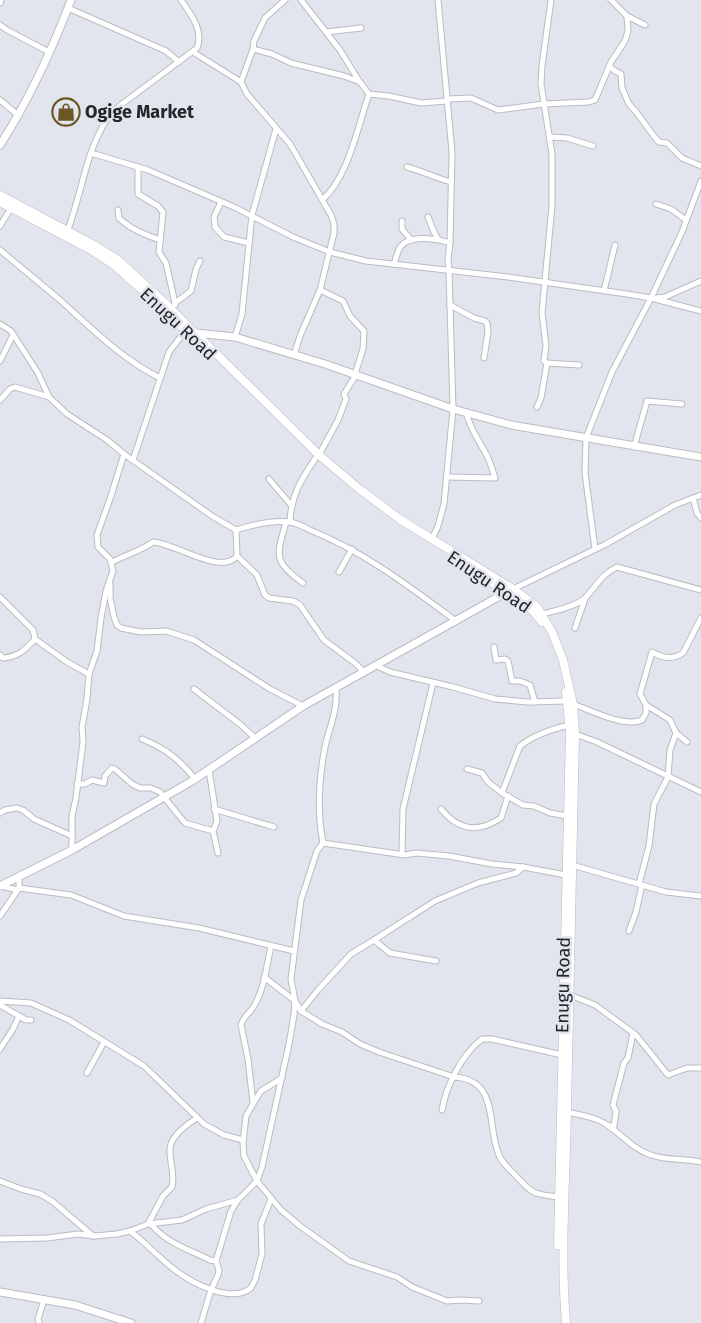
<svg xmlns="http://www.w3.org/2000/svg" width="701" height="1323" font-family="'Fira Sans',sans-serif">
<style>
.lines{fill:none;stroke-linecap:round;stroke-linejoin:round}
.street-casing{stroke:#b9bcc3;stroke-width:7}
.secondary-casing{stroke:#b9bcc3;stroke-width:9}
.primary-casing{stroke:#b9bcc3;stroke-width:9}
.street{stroke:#fff;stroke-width:5}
.secondary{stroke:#fff;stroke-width:7}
.primary{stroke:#fff;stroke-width:8}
.labels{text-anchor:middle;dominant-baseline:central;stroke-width:5;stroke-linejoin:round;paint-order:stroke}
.poi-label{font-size:18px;font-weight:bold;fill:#252629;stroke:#e2e5ed;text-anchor:start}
.street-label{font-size:18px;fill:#252629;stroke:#e2e5ed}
</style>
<rect width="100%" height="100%" fill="#e2e5ed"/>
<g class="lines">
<g class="street-casing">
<g id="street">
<polyline points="301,0 340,50 359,81"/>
<polyline points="611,0 627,16 645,25"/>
<polyline points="0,3 1,0"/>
<polyline points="68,8 166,51 179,62"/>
<polyline points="0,25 7,30 49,52"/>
<polyline points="326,32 361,28"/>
<polyline points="253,49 272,54 291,63 344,76 360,82 369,94 389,96 421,103 447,101"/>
<polyline points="193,52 241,82 247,94 290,144 331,215 334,224 334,233 320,290 300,336 294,355"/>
<polyline points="609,66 615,71 621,74 622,88 629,104 637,113 653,135 659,142 667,143 682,158 701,166"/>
<polyline points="241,82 253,49 254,41 265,18 285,0"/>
<polyline points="447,99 471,98 498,110 543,104 589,102 595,100 611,62 625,41 628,31 627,16"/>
<polyline points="0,100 19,116"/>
<polyline points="550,137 567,138 593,146"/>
<polyline points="91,153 148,170 234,207 293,237 330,252 366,261 508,277 627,294 651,298 701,311"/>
<polyline points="138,167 138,194 158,206 163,212 159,252 166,263 175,303"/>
<path d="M407 167C422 171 436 178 451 182"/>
<path d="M322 200C348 178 358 126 369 94"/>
<polyline points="221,202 214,217 215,227 224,237 249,243"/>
<polyline points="656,204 671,209 686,220"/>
<path d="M118 210 119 218C130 229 146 235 160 240"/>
<polyline points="428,217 434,232 438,239"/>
<polyline points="402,221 402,229 411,240"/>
<polyline points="0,226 11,208"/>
<path d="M67 232C83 192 86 143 114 110L197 48C204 31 191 14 181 0"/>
<path d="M0 250C20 267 40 283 60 300 91 328 123 360 160 378"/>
<path d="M394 264C396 259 397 251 401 246 411 234 438 239 450 243"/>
<polyline points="320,290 343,301 350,316 364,331 363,349 355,374"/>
<polyline points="604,291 615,245"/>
<polyline points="656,298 665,297 701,281"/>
<polyline points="175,305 175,303 191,291 196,269 200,261"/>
<polyline points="450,305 474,318 485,321 487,323 488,332 484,358"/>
<path d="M0 324 11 331 38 373 49 397 67 414 107 440 124 454 212 516 236 530C252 525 271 520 289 522 295 522 304 527 310 530 363 551 410 587 456 621"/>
<polyline points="235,337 242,314 252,215 276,129"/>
<polyline points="0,361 13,335"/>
<polyline points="547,363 579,365"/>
<polyline points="0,400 10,389 15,387 49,397"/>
<polyline points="537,407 541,398 547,363 544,361 546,346 542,313 552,206 552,154 541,84 542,66 551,0"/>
<polyline points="634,447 647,401 682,404"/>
<polyline points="319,455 338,420 346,399 344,394 356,375"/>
<polyline points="133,460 169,352 186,330"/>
<path d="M447 477 495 478C492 469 490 460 485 452 477 437 470 429 466 412"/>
<polyline points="269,479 291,505"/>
<polyline points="693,498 697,513 701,518"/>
<path d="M286 522C277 555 272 561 303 583"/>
<path d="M290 522C291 495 301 480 315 459"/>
<polyline points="236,530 237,556 257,575 265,595 269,598 293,601 300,605 324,640 355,663 364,672"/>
<polyline points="432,539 438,526 444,504 453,409 449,271 448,258 450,243 452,152 438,0"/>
<polyline points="595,549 585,473 586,438 612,372 651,298 682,232 701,181"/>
<path d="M112 562C125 555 141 551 153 542 175 543 221 576 237 556"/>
<polyline points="339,572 352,549"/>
<polyline points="110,584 110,598 114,617 117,625 121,628 141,632 166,631 194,640 270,689 303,706"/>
<polyline points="511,590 606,544 675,505 701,495"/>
<polyline points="0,597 33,630 35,639 67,662 89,674"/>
<path d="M542 614C555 611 578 606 586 597 597 585 602 574 617 567L701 590"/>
<polyline points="575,628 585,599"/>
<polyline points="494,647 496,660 505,659 508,661 512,681 520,681 530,685 535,702"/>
<path d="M0 655 3 658C18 657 25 650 35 639"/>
<polyline points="377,666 390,672 453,687 495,699 528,702 567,701"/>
<polyline points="194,689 241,725 256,739"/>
<path d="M573 704C590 710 625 728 642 720L646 713V705"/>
<polyline points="575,734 597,742 701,792"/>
<path d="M142 739C165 748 180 760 195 779"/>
<path d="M687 742 676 733 670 720 646 705 640 694 652 652C662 658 673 660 683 653L701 618"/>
<polyline points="467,769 482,773 488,782 502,793"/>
<polyline points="209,770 217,821 213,831 218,853"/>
<polyline points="77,784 85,784 92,780 104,783 105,776 112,768 115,769 132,784 140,788 151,788 160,792 185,823 213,831"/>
<polyline points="214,809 274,827"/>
<path d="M441 809C459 831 478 833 501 818L508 796"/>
<polyline points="0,813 5,810 17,808 23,810 34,819 72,836"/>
<path d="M567 816 550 813 534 806 523 805 502 793 520 746C534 735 552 729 569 725"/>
<polyline points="323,843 405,855 416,853 449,856 492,864 523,867 566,875"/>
<polyline points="72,850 72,816 76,798 83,742 82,727 87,699 89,674 97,651 101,618 106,591 113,571 110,559 98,547 97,535 110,499 124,454"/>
<polyline points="402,854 403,809 433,683"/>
<polyline points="572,865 666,892 701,896"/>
<polyline points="639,884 649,846 654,804 668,777 670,750 676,733"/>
<polyline points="0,886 18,890"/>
<polyline points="19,888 71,895 124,916 199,928 294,951"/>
<polyline points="0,916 19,888 19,878"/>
<polyline points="629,931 636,912 642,885"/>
<polyline points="374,940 390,953 436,961"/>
<path d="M264 977 295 1001 301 1011 322 1024 342 1032 360 1044 379 1052 454 1077C500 1080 486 1125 499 1155 503 1165 511 1170 518 1178 523 1183 529 1191 536 1193 542 1195 551 1196 558 1197"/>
<polyline points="570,995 595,1005 636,1035 668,1075 687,1068 701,1068"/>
<polyline points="0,1001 31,1003 69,1020 144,1066 204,1124 224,1135 243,1140"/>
<polyline points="0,1005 26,1020 31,1020"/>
<polyline points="301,1011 318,990 351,954 374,940 435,901 478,883 516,873 523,867"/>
<polyline points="0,1049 13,1029 19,1016"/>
<polyline points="87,1073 104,1042"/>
<polyline points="282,1078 261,1091 253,1104 246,1116 243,1143 244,1156 257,1181 281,1210 300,1226 349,1261 397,1277 412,1287 447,1301 461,1300 479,1301"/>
<path d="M253 1103 248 1059 241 1025C243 1017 250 1013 254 1006 264 990 267 964 271 946"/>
<path d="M442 1110C446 1086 462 1054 482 1039H492L562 1055"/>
<path d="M567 1112C579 1115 593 1116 604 1123 621 1133 632 1149 651 1155 668 1161 685 1158 701 1162"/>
<polyline points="609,1126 614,1126 616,1111 613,1105 624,1063 628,1058 633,1033"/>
<polyline points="0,1181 21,1189 40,1194 52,1201 93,1236"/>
<path d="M148 1224 163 1196 172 1187C175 1174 170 1164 170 1151 169 1137 186 1125 197 1118"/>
<path d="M151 1224C166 1243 188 1249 210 1260L216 1261 219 1270 218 1275 211 1290 201 1323"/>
<path d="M130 1231C146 1243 159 1258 175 1270 192 1283 231 1304 251 1288L255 1280 262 1254 261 1224 271 1199"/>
<polyline points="0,1239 47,1238 78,1234 94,1236 117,1234 130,1231 148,1224 182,1220 206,1209 238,1200"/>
<path d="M216 1261 231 1211 238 1200 257 1181 262 1167 289 1044 294 1015 295 1001 291 979 301 900 317 851 323 843C317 812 319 778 325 747 330 725 338 710 336 687"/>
<polyline points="39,1323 38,1319 44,1300"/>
</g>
</g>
<g class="secondary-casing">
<g id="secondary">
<path d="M0 145C29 100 52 50 71 0"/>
<polyline points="193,335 196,333 235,337 325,364 453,409 511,425 701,457"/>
<polyline points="0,886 72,850 192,781 303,706 507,592"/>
<polyline points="0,1292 75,1305 131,1323"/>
</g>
</g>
<g class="primary-casing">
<g id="primary">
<path d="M0 195 94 245 118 260 171 309 319 455 358 488 401 520 513 589 537 607 552 632 563 660 573 704 575 734C572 858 570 983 567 1108 566 1180 560 1251 566 1323"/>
<polyline points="0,202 91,250 114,265 168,313"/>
<polyline points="182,327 207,352"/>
<polyline points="482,576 533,611 542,622"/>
<polyline points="558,1245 570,732 566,692"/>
</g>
</g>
<use href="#street" class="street"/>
<use href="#secondary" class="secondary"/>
<use href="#primary" class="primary"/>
</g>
<defs>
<g id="shop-ring" transform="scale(1.4375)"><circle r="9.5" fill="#e2e5ed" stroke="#6b5625" stroke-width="1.5"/><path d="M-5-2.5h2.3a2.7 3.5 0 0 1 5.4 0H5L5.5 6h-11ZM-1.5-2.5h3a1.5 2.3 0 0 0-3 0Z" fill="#6b5625"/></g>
</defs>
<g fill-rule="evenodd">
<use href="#shop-ring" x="66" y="112"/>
</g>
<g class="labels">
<g class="poi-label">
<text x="85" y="112">Ogige Market</text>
</g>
<g class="street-label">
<text transform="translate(178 324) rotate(43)">Enugu Road</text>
<text transform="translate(489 582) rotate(34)">Enugu Road</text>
<text transform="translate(563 985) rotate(-89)">Enugu Road</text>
</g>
</g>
</svg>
